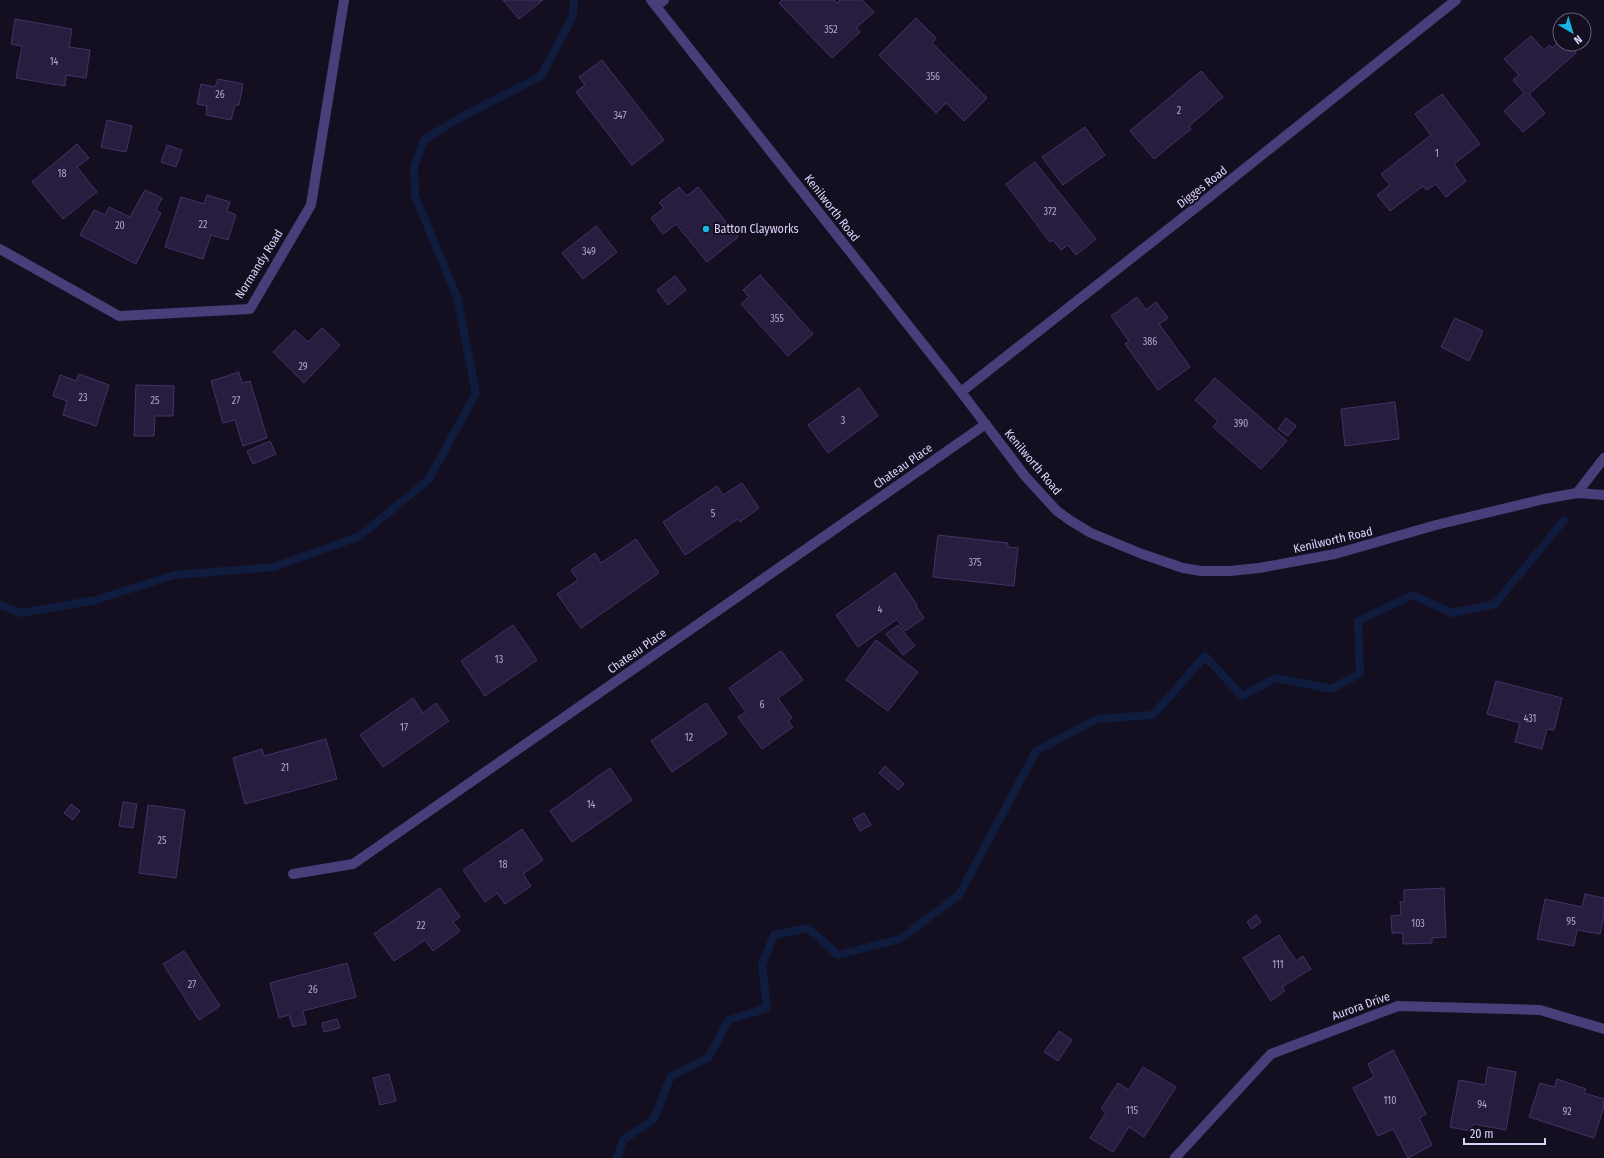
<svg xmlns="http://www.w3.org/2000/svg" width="1604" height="1158" font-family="'Fira Sans Condensed',sans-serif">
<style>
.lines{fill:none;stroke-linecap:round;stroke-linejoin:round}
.stream{stroke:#101c3e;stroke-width:8}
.building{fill:#281d3f;stroke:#433268}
.minor{stroke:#483f7a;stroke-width:10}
.tertiary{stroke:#483f7a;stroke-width:10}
.poi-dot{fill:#17b5e2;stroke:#140f20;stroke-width:1.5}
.labels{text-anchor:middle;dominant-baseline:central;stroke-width:4;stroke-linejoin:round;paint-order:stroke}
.number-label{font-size:10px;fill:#afa6cb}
.street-label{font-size:12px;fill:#dcd3fa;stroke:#140f20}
.poi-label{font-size:12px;fill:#dcd3fa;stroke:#140f20;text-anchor:start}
</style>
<rect width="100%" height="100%" fill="#140f20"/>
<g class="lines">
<g class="stream">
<polyline points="0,605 21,613 96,600 174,575 274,567 360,536 429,479 476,393 457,297 415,196 414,167 424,140 463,116 541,76 573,16 574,0"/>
<polyline points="617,1158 623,1140 654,1119 671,1076 708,1058 729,1020 767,1008 762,965 774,935 808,928 838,955 900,939 959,895 1036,751 1097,719 1153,715 1205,656 1242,696 1276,678 1332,689 1360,673 1358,621 1413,595 1452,613 1495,604 1564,520"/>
</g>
</g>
<g class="building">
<polygon points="503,0 543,0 519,19"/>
<polygon points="782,0 834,0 837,3 840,0 862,0 874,12 856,28 860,32 832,58 779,3"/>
<polygon points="916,18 936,38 932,43 987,98 964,121 946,103 936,113 879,55"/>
<polygon points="15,19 72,29 69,47 90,50 86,78 66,75 65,86 16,78 22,46 11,44"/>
<polygon points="1531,36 1544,50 1550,45 1552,48 1560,41 1560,44 1568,44 1576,53 1529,94 1545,113 1523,132 1504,111 1524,93 1513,80 1519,75 1504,59"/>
<polygon points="602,60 664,140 632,165 576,92 585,85 579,77"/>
<polygon points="1201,71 1223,97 1189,126 1191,129 1154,159 1130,131"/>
<polygon points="218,79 243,84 239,105 235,105 231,120 206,115 207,106 197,104 201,84 215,87"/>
<polygon points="1442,94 1480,144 1454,164 1466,181 1446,197 1436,184 1426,190 1423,186 1390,211 1377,195 1390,185 1381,174 1431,135 1415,114"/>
<polygon points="107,120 132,126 126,152 101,147"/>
<polygon points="1085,127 1105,155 1063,185 1042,157"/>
<polygon points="77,144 89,158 77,167 97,192 63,219 32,182"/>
<polygon points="167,145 182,150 176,167 161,162"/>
<polygon points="1035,162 1096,239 1076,255 1068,245 1061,250 1053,240 1050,242 1006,184"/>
<polygon points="679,187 687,196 698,187 738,237 707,262 676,224 663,234 651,218 664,208 659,203"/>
<polygon points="145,190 162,198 156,210 161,213 136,264 80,235 94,210 105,215 109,207 130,217"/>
<polygon points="207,195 230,202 227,211 236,215 228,240 211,235 203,259 165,247 181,197 204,204"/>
<polygon points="596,226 617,252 583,279 562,253"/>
<polygon points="760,275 813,334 788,356 741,304 749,297 743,290"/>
<polygon points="675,276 686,290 668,305 657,290"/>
<polygon points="1137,297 1146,310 1156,302 1168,318 1159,324 1190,367 1158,390 1125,344 1129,341 1111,316"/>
<polygon points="1455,318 1483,331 1469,361 1441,347"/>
<polygon points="322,328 340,345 304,383 273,352 295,330 308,342"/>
<polygon points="239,372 242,383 250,381 267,438 243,446 235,420 223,423 211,381"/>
<polygon points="79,374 109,385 96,426 63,415 67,401 53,396 60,375 76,381"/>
<polygon points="1215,378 1287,441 1261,469 1213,427 1218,421 1195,400"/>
<polygon points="136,385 174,386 173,416 155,416 154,436 134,436"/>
<polygon points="859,388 878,416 828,453 808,425"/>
<polygon points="1395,402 1399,439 1345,446 1341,409"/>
<polygon points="1286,418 1296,426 1288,436 1278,429"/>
<polygon points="270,441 276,454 253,464 247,451"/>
<polygon points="742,483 759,508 740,522 738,519 685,555 663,522 717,486 723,495"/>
<polygon points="938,535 1008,543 1008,547 1018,548 1014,586 933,577"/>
<polygon points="636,539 659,573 581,628 557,594 578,580 571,570 595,553 601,563"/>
<polygon points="895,573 917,605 916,606 924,618 905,631 897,619 858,647 836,615"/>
<polygon points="513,625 537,660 485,696 461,661"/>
<polygon points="898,625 915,646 903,655 886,634"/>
<polygon points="876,640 918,672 888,711 846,680"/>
<polygon points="781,651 803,680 778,698 792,718 788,721 793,727 762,749 738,717 746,712 729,688"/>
<polygon points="1496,681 1562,698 1554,730 1547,729 1542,749 1515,742 1520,723 1487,714"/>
<polygon points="413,698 423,713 436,703 449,721 383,767 360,735"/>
<polygon points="706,703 727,734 672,772 651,741"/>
<polygon points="326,739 337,779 245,804 233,758 262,749 264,756"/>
<polygon points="885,766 904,784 898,790 879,773"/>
<polygon points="610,768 632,800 572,842 550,811"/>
<polygon points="123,802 137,804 133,828 119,826"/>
<polygon points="71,804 80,811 73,820 64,813"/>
<polygon points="148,805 185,810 176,878 139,873"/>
<polygon points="864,813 871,825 860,831 853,819"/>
<polygon points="522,829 543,860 523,874 531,886 505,904 497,893 485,902 463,870"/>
<polygon points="440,888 460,917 453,922 460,931 433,951 425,940 394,961 374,934"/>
<polygon points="1444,888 1446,937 1432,938 1432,943 1403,944 1403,933 1392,933 1391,916 1401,915 1400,902 1404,902 1404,890"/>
<polygon points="1585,894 1604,898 1604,915 1600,934 1577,930 1574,946 1537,939 1545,899 1582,907"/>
<polygon points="1256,915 1261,922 1252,929 1247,922"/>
<polygon points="1279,935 1296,961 1303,956 1311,969 1282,987 1285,991 1271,1001 1243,958"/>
<polygon points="184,951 220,1006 199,1020 163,964"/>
<polygon points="347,963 356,997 303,1011 306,1024 293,1027 289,1015 279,1018 270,983"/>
<polygon points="337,1019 340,1028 324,1032 322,1023"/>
<polygon points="1059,1031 1072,1040 1058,1061 1044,1052"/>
<polygon points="1393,1050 1426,1114 1419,1118 1432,1145 1408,1158 1393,1129 1378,1136 1353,1088 1374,1077 1368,1064"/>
<polygon points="1143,1067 1176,1087 1144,1137 1129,1127 1113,1152 1090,1138 1106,1113 1101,1109 1118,1083 1129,1090"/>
<polygon points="1488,1067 1516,1072 1506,1130 1473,1124 1470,1131 1450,1127 1459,1080 1485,1085"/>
<polygon points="389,1074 396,1101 380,1105 373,1078"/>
<polygon points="1557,1079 1586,1089 1584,1093 1604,1099 1604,1106 1594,1138 1529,1117 1540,1083 1555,1087"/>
</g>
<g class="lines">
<g class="minor">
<polyline points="657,6 664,0"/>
<polyline points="0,249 119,316 250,309 311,205 344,0"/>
<polyline points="961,392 1213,194 1456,0"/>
<polyline points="1577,493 1604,458"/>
<polyline points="293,874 353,864 986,424"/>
<polyline points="1175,1158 1271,1054 1398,1006 1540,1010 1604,1029"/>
</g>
<polyline class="tertiary" points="651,0 961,392 1025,476 1057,511 1071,521 1091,533 1142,554 1183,568 1201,571 1230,571 1259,568 1335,554 1436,525 1544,499 1577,493 1604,495"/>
</g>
<circle class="poi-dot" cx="706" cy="229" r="4"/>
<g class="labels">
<g class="number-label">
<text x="831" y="30">352</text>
<text x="54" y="62">14</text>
<text x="933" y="77">356</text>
<text x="220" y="95">26</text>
<text x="1179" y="111">2</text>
<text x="620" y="116">347</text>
<text x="1437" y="154">1</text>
<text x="62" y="174">18</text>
<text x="1050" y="212">372</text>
<text x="203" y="225">22</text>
<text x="120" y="226">20</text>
<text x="589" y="252">349</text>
<text x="777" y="319">355</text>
<text x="1150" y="342">386</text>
<text x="303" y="367">29</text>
<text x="83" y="398">23</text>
<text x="155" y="401">25</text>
<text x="236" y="401">27</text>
<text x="843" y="421">3</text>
<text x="1241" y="424">390</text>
<text x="713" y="514">5</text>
<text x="975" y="563">375</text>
<text x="880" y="610">4</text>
<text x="499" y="660">13</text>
<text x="762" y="705">6</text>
<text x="1530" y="719">431</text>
<text x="404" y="728">17</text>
<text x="689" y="738">12</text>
<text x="285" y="768">21</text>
<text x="591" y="805">14</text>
<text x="162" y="841">25</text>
<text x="503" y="865">18</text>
<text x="1571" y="922">95</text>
<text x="1418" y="924">103</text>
<text x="421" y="926">22</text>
<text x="1278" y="965">111</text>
<text x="192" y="985">27</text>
<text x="313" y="990">26</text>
<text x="1390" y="1101">110</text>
<text x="1482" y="1105">94</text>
<text x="1132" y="1111">115</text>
<text x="1567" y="1112">92</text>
</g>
<g class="street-label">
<text transform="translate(1202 187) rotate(-38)">Digges Road</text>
<text transform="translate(832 208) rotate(52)">Kenilworth Road</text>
<text transform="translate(259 264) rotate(-58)">Normandy Road</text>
<text transform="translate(1033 462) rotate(50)">Kenilworth Road</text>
<text transform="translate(903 466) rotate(-35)">Chateau Place</text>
<text transform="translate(1333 540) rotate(-13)">Kenilworth Road</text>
<text transform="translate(637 651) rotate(-35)">Chateau Place</text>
<text transform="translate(1361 1006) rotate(-20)">Aurora Drive</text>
</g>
<g class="poi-label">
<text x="714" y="229">Batton Clayworks</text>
</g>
</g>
<g transform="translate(1572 32) rotate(142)"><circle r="19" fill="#140f20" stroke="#645d77"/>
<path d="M0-3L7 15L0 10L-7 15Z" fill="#17b5e2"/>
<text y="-6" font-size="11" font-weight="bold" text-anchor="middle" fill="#dcd3fa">N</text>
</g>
<path d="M1464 1138v6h81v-6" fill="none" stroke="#dcd3fa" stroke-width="2"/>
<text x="1470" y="1138" font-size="12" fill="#dcd3fa" stroke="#140f20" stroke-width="3" paint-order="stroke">20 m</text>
</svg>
